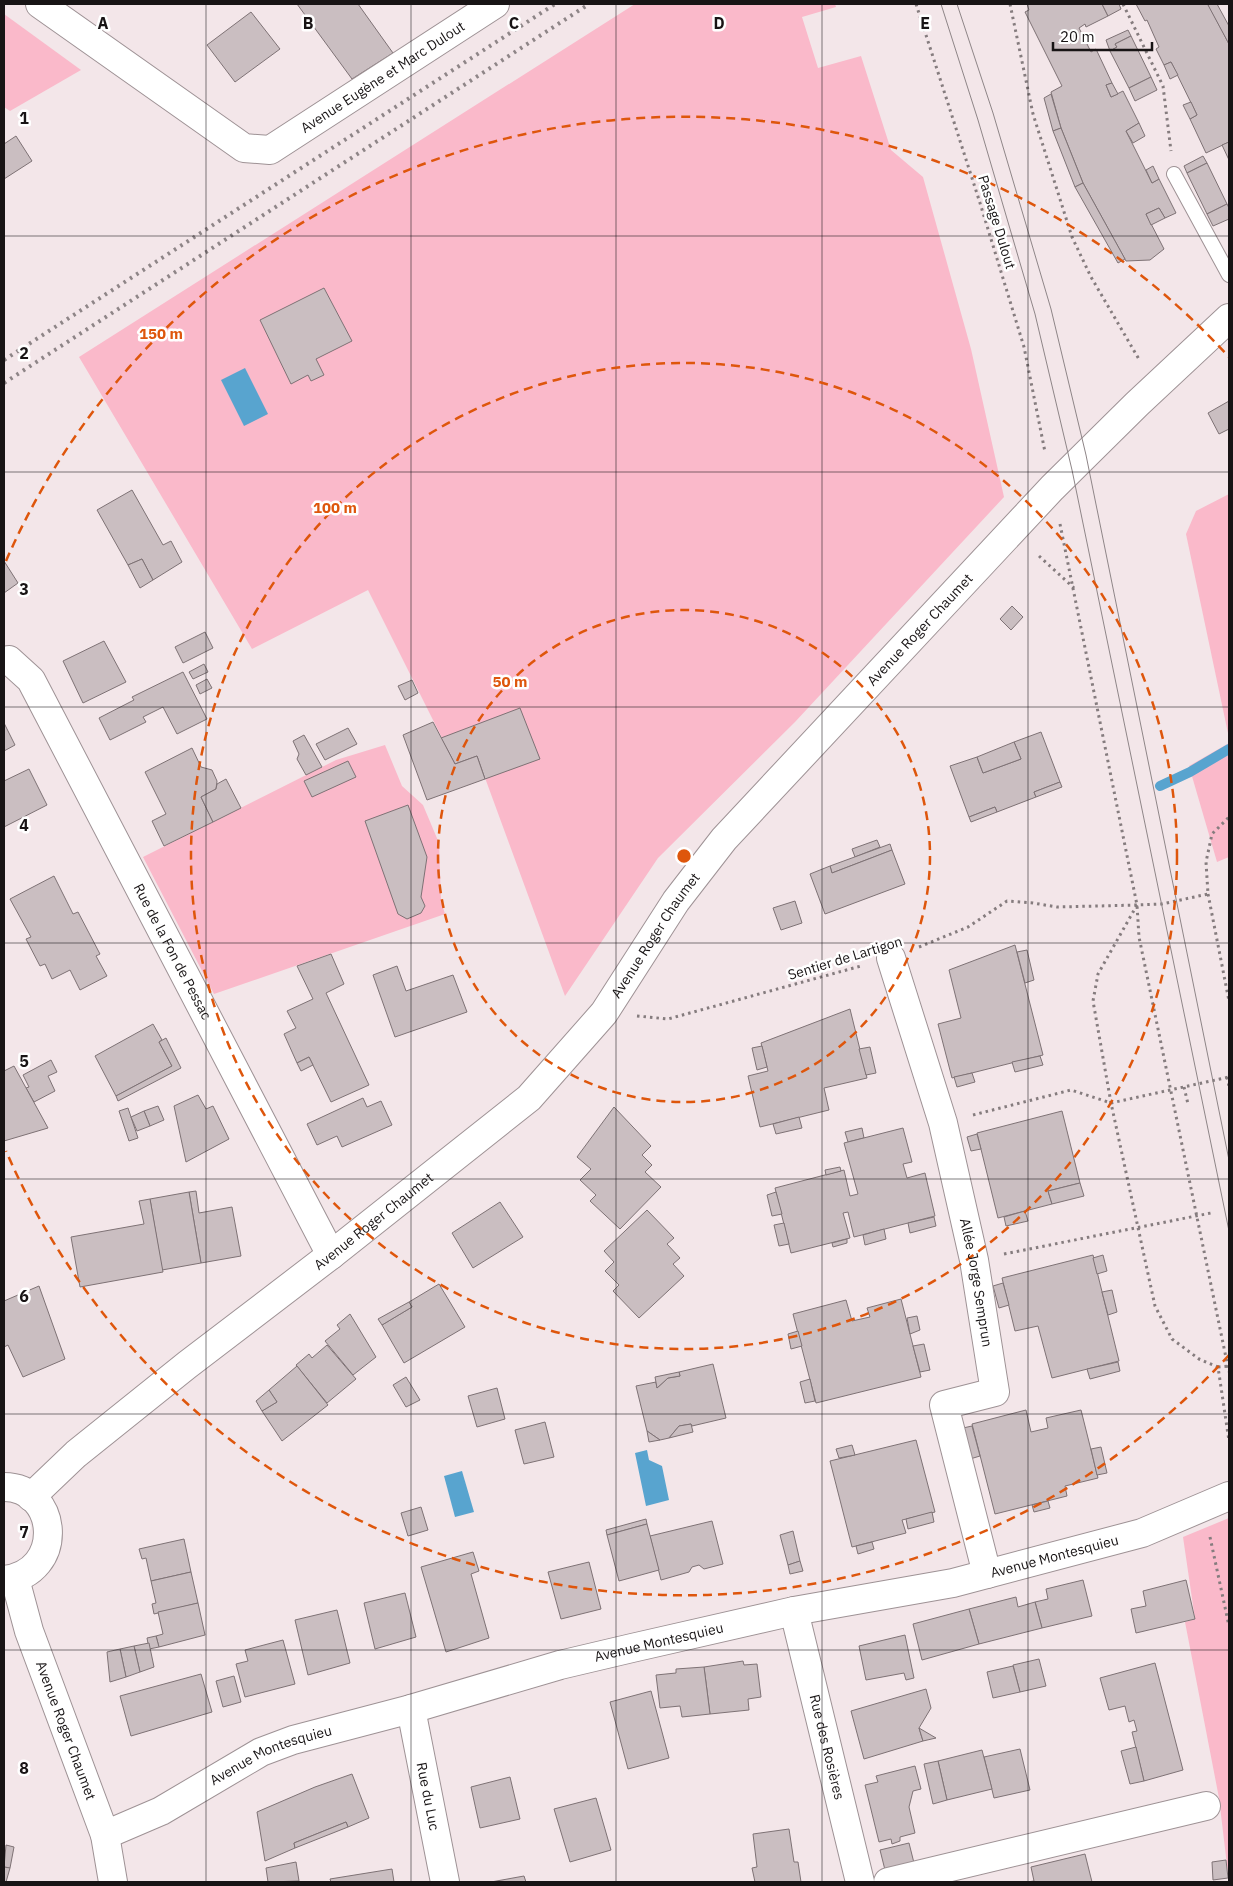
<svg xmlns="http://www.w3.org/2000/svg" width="1233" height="1886" font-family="'IBM Plex Sans',sans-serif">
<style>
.green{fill:#fab9ca}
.water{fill:#58a4cf}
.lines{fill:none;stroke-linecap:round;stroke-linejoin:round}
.stream{stroke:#58a4cf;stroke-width:10}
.building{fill:#cabec1;stroke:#7e7275}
.lane-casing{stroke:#9e9295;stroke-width:16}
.street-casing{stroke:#9e9295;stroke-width:30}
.secondary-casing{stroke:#9e9295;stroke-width:30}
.path{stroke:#857c7e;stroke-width:3;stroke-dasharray:2.5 4;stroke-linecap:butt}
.lane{stroke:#fff;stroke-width:14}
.street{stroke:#fff;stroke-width:28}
.secondary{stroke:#fff;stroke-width:28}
.tram{stroke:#8e8587;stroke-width:1}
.rail{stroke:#8e8587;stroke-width:4;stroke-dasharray:2.5 5;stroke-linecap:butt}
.grid{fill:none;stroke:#181415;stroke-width:1;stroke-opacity:0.55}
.ring{fill:none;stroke:#de560c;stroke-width:2.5;stroke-dasharray:9 6}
.labels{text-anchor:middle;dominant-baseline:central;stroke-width:5;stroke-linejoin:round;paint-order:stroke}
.street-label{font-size:14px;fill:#181415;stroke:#fff}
.grid-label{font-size:16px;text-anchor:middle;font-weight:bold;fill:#181415;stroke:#fff;stroke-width:5;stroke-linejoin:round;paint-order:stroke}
.centre{fill:#de560c;stroke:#fff;stroke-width:2.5}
.ring-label{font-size:15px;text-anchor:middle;font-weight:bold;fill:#de560c;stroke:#fff;stroke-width:5;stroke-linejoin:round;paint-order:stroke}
</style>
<rect width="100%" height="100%" fill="#f3e6e9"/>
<g class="green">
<polygon points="635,4 835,4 836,7 802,17 818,68 861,56 891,150 923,177 971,349 1004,497 795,722 658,858 565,996 477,756 455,764 368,590 252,649 79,357"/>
<polygon points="4,14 81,70 10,111 4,107"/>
<polygon points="1229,494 1229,738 1186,534 1196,511"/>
<polygon points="1229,743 1229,857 1217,862 1189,766"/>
<polygon points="385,745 402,786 423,805 439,843 441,901 445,914 214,994 143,857 336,760"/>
<polygon points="1229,1518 1229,1882 1219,1798 1185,1622 1195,1619 1183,1537"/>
</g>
<g class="water">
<polygon points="245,368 268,414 244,426 221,380"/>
<polygon points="647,1450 649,1460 662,1466 669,1500 646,1506 635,1453"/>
<polygon points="462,1471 474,1512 455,1517 444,1476"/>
</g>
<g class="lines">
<polyline class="stream" points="1160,786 1190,772 1229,749"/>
</g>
<g class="building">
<polygon points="297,4 358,4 393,53 352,79"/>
<polygon points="1027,4 1102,4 1108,16 1086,27 1085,24 1079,28 1091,52 1096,49 1112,83 1106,85 1111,97 1123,91 1139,123 1126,131 1152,183 1159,179 1176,213 1165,218 1159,208 1146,214 1164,249 1150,260 1126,261 1083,183 1061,128 1051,92 1062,86 1025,12 1029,10"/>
<polygon points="1102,4 1119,4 1121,9 1108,16"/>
<polygon points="1136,4 1208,4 1229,44 1229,142 1206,153 1190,119 1197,115 1171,62 1164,65 1156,49 1159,47 1147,20 1145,21"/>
<polygon points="1210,4 1217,4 1229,26 1229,44 1208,5"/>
<polygon points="251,12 280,49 235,82 207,45"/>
<polygon points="1128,30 1131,36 1115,44 1117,47 1110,51 1106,40"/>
<polygon points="1131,36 1151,77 1129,88 1110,51 1117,47 1115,44"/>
<polygon points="1171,62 1178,75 1170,79 1164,65"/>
<polygon points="1151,77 1157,90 1135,101 1129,88"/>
<polygon points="1112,83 1118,94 1111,97 1106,85"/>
<polygon points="1051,94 1061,128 1053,131 1044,98"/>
<polygon points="1191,102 1197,115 1190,119 1183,105"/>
<polygon points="1139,123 1145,136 1133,143 1126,131"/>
<polygon points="1061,128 1083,183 1075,187 1053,131"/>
<polygon points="16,136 32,161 4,179 4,144"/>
<polygon points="1229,142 1229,160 1222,145"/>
<polygon points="1203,156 1207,163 1187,173 1184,166"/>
<polygon points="1207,163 1227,204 1207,214 1187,173"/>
<polygon points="1153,166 1159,179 1152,183 1146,170"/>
<polygon points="1083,183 1125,259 1118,263 1075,187"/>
<polygon points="1227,204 1229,208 1229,219 1213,226 1207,214"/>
<polygon points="1159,208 1165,218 1151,225 1146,214"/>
<polygon points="324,288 352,341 316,359 324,375 311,381 308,375 291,384 260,320"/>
<polygon points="1229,401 1229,429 1219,434 1208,413"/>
<polygon points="132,490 163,545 171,541 182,562 153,580 142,559 128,565 97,510"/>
<polygon points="142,559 153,580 140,588 128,565"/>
<polygon points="4,561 18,583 4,593"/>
<polygon points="1012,606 1023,617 1011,630 1000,619"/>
<polygon points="205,632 213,648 183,663 175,647"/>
<polygon points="104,641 126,682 83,703 63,661"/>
<polygon points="204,664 208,672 193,679 189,672"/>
<polygon points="183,672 207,719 177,734 163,707 143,717 146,722 110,740 99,718 134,700 132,697"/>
<polygon points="207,679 212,688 200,694 196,685"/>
<polygon points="412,680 418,693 405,700 398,686"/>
<polygon points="520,708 540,759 485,779 477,756 455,764 441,738"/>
<polygon points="433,722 455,764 477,756 485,779 427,800 403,735"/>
<polygon points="4,723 15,745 4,751"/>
<polygon points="348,728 357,744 325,760 316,744"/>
<polygon points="1041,732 1060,782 1034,792 1036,797 997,812 995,807 969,817 950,766 977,757 983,773 1021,759 1014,742"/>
<polygon points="304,735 322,767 306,775 297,759 299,754 293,741"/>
<polygon points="1014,742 1021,759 983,773 977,757"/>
<polygon points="192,748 201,767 212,770 217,781 216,789 201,797 213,822 164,846 152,821 166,814 145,772"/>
<polygon points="348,761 356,777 312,797 304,781"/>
<polygon points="29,769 47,805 4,827 4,781"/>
<polygon points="226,779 241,808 213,822 201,797 216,789 217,784"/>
<polygon points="1060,782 1062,787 1036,797 1034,792"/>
<polygon points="408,805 427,857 421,897 425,906 421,913 407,919 398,914 365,821"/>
<polygon points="995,807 997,812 971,822 969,817"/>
<polygon points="877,840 880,847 855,857 852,849"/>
<polygon points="890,844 892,850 832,873 830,866"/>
<polygon points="892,850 905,884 825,914 810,874 830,866 832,873"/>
<polygon points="54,876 73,914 78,912 100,954 96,956 107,976 80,990 70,970 52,979 45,964 40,966 26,939 31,937 10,899"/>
<polygon points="795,901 802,923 781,930 773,908"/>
<polygon points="1015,945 1043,1055 952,1078 938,1024 961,1018 949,970"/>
<polygon points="1027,950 1034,980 1025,983 1017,952"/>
<polygon points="331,954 344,984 326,993 369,1085 331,1102 309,1057 297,1063 284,1034 296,1028 287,1011 313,999 297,966"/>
<polygon points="397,966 406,991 453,975 467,1012 395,1037 373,975"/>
<polygon points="850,1009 867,1078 824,1088 829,1110 760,1127 748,1076 768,1071 761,1043"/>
<polygon points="153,1024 162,1040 159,1042 172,1066 116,1096 95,1056"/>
<polygon points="166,1038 181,1068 118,1101 116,1096 172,1066 159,1042"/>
<polygon points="762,1046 767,1067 757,1070 752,1048"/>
<polygon points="870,1047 876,1073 866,1075 859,1049"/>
<polygon points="1040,1056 1043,1065 1015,1072 1012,1062"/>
<polygon points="309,1057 313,1065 301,1071 297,1063"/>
<polygon points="51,1060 57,1072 48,1076 55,1091 34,1102 26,1088 29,1087 23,1075"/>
<polygon points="14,1066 48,1128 4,1141 4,1071"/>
<polygon points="972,1073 975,1082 957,1087 954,1077"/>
<polygon points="198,1095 206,1109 213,1106 229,1139 186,1162 174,1106"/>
<polygon points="363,1098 367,1107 381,1101 392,1125 342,1147 337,1136 317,1145 307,1124"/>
<polygon points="158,1106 164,1120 150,1126 144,1111"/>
<polygon points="614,1107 651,1146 642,1155 652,1165 645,1172 661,1187 620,1229 590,1201 596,1195 580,1180 591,1169 577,1157"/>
<polygon points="128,1108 138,1138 129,1141 119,1111"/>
<polygon points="144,1111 150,1126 137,1131 131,1117"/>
<polygon points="1062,1111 1080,1183 1048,1191 1052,1204 998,1218 977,1133"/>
<polygon points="799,1117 802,1128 776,1134 773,1124"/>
<polygon points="862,1128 864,1138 848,1142 845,1132"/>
<polygon points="903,1128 912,1162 903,1164 907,1178 925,1173 935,1216 854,1237 848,1212 843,1213 850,1238 791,1253 775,1188 844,1170 850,1196 858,1194 844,1143"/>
<polygon points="977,1134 981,1149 971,1151 967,1137"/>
<polygon points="840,1167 841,1171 826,1175 825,1170"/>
<polygon points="1080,1183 1084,1196 1052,1204 1048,1191"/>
<polygon points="196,1191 199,1213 232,1207 241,1256 201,1263 189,1192"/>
<polygon points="189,1192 201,1263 162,1270 150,1199"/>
<polygon points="776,1192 782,1214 772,1216 767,1195"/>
<polygon points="150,1199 163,1272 80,1287 71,1237 144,1224 139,1201"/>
<polygon points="500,1202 523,1237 473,1268 452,1233"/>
<polygon points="647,1210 674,1238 667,1244 680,1258 673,1264 684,1276 639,1318 613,1291 619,1285 605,1271 614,1262 604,1251"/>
<polygon points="1025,1211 1028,1221 1006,1226 1004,1217"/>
<polygon points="934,1217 936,1226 910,1233 908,1223"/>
<polygon points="784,1223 789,1244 779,1246 774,1225"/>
<polygon points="884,1229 886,1239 865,1245 863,1235"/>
<polygon points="847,1239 847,1243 833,1247 832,1243"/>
<polygon points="1093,1255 1119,1361 1052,1378 1038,1326 1015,1331 1002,1278"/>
<polygon points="1103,1255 1107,1271 1097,1274 1093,1258"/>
<polygon points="1003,1283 1009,1305 999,1308 993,1286"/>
<polygon points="439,1284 465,1327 404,1363 382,1325 412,1307 409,1302"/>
<polygon points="39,1286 65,1359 23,1377 8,1345 4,1347 4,1301"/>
<polygon points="1112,1290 1117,1312 1108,1315 1102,1292"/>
<polygon points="901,1299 921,1377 816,1403 793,1314 846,1300 852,1321 870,1317 867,1308"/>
<polygon points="409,1302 412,1307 382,1325 378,1319"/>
<polygon points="350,1314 376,1357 353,1375 325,1341 340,1329 337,1325"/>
<polygon points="917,1316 920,1330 910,1334 907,1318"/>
<polygon points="798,1331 802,1346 791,1349 788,1334"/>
<polygon points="924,1344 930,1370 920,1372 913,1346"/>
<polygon points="327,1345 356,1379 327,1403 296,1365 309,1354 312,1358"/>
<polygon points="1118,1362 1120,1371 1090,1379 1087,1369"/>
<polygon points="713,1364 726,1418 692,1426 691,1424 679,1426 669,1438 660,1440 647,1431 636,1386 656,1382 657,1388 668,1378 680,1376 679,1372"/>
<polygon points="297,1366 328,1405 282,1441 262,1411 277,1402 269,1390"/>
<polygon points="679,1372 680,1376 668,1378 657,1388 655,1377"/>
<polygon points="406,1377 420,1400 406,1407 393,1385"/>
<polygon points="810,1379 815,1401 805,1403 800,1382"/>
<polygon points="497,1388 505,1419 477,1427 468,1396"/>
<polygon points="269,1390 277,1402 262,1411 256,1401"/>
<polygon points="1026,1410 1031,1432 1048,1428 1046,1418 1081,1410 1098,1478 1065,1486 1067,1496 995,1514 972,1424"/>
<polygon points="545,1422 554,1457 524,1464 515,1430"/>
<polygon points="691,1424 693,1432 669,1438 679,1426"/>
<polygon points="972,1426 980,1456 970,1459 963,1428"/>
<polygon points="647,1431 660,1440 649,1442"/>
<polygon points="916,1440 935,1512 902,1520 906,1533 852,1547 830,1461"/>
<polygon points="852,1445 855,1455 839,1458 836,1449"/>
<polygon points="1101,1447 1107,1473 1097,1475 1091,1449"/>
<polygon points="1048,1501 1050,1508 1034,1512 1032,1505"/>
<polygon points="421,1507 428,1530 408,1536 401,1513"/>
<polygon points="932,1512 934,1522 908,1529 906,1519"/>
<polygon points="646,1519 647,1524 607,1535 606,1530"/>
<polygon points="712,1521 723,1564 704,1569 699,1565 692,1567 689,1572 661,1580 650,1536"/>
<polygon points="647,1524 659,1570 619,1581 607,1535"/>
<polygon points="793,1531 800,1561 788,1565 780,1535"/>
<polygon points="184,1539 191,1572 151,1581 146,1558 142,1559 139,1549"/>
<polygon points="872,1542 874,1549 858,1554 856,1546"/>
<polygon points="473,1552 479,1571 471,1574 489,1638 446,1652 421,1567"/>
<polygon points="800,1561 803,1571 790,1574 788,1565"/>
<polygon points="589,1562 601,1609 561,1619 548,1572"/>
<polygon points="191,1572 198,1603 154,1614 152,1604 156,1603 151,1581"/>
<polygon points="1083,1580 1092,1616 1042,1628 1035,1602 1048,1599 1046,1589"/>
<polygon points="1186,1580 1195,1619 1136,1633 1131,1609 1146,1606 1143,1591"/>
<polygon points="405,1593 416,1637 375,1649 364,1603"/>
<polygon points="1016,1597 1018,1607 1035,1602 1042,1628 979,1644 969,1609"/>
<polygon points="198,1603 205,1635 159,1647 156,1636 163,1634 158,1612"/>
<polygon points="969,1609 979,1644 922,1660 913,1624"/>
<polygon points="337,1610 350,1663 308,1675 295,1620"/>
<polygon points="905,1635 914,1678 906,1680 904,1673 866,1680 859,1646"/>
<polygon points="156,1636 159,1647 149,1649 147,1638"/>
<polygon points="283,1640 295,1684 245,1697 236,1664 248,1661 245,1650"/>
<polygon points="149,1643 154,1667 140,1672 134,1646"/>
<polygon points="134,1646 140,1672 126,1677 120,1649"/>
<polygon points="120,1649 126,1677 110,1682 107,1652"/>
<polygon points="1039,1659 1046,1686 1020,1692 1013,1665"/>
<polygon points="743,1661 744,1665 757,1664 761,1697 748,1699 749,1710 710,1714 704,1667"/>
<polygon points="1155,1663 1183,1770 1144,1781 1132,1732 1137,1731 1134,1720 1129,1722 1125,1706 1109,1710 1100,1678"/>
<polygon points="1013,1666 1020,1692 993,1698 987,1672"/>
<polygon points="704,1667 710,1714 682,1717 680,1706 660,1708 656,1675 676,1673 676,1669"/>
<polygon points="201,1674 212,1712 131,1736 120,1696"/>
<polygon points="234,1676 241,1702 223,1707 216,1681"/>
<polygon points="926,1689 931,1708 919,1728 923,1741 864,1759 851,1711"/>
<polygon points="651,1691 669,1758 628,1769 610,1702"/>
<polygon points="919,1728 936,1738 923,1741"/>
<polygon points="1136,1747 1144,1781 1130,1784 1121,1751"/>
<polygon points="1020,1749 1030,1790 994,1798 984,1757"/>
<polygon points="982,1750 992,1789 947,1800 938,1761"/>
<polygon points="938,1761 947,1800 933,1804 924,1764"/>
<polygon points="915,1766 921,1789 913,1791 909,1807 915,1833 900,1837 900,1841 892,1844 891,1839 879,1842 865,1785 878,1782 876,1776"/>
<polygon points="352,1774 369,1818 348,1827 346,1822 294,1843 295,1848 265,1861 257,1812 315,1787"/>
<polygon points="510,1777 520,1819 480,1828 471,1787"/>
<polygon points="596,1798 611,1850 570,1862 554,1809"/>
<polygon points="346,1822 348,1827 295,1848 294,1843"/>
<polygon points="789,1829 794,1862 798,1862 801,1882 755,1882 752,1868 757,1867 753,1834"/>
<polygon points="909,1843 915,1867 886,1874 880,1850"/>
<polygon points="6,1845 14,1847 10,1868 4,1867"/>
<polygon points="1085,1854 1092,1882 1027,1882 1034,1881 1031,1867"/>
<polygon points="1226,1860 1228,1878 1213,1880 1212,1862"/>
<polygon points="296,1862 299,1881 268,1882 266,1868"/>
<polygon points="4,1867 10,1868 6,1882 4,1882"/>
<polygon points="392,1869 394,1882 331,1882 330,1879"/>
<polygon points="524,1876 526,1882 491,1882"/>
</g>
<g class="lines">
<g class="lane-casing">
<polyline id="lane" points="1174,174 1229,275"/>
</g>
<g class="street-casing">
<g id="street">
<path id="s1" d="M40 4 244 148 270 150 495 4"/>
<path id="s2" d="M4 661 9 660 31 680 331 1255"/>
<path id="s3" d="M891 958 943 1123 974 1260 995 1392 944 1405 987 1574"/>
<path id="s4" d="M794 1611 860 1882"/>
<path id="s5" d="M411 1709 445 1882"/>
<path id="s6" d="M105 1835 161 1811 261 1752 293 1740 411 1709 560 1665 632 1648 794 1611 953 1583 1142 1533 1229 1496"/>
<polyline points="888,1882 1206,1806"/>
</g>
</g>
<g class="secondary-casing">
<g id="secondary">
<path d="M4 1487C59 1487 66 1573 4 1580"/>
<path id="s7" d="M31 1497 76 1454 187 1365 331 1255 529 1098 604 1013 676 901 724 839 1052 488 1137 404 1229 318"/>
<path id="s8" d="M15 1579 29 1631 105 1835 113 1882"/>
</g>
</g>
<g class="path">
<polyline points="916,4 980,203 1024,347 1045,452"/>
<polyline points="1010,4 1033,114 1072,237 1091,277 1140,361"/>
<polyline points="1123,4 1163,86 1171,151"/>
<polyline points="1060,524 1137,905 1139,937 1229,1372"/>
<polyline points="1039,556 1074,588"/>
<polyline points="1208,894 1229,1001"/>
<polyline points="1137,905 1098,974 1093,1001 1111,1103 1155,1306 1172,1339 1199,1359 1218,1367 1229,1441"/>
<polyline points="919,947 968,927 1007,901 1033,903 1057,907 1137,905 1162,904 1208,894 1206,862 1212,834 1229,817"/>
<polyline points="637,1016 668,1019 861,966"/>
<polyline points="1227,1077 1229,1086"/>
<polyline points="1184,1087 1188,1104"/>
<polyline points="973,1115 1071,1090 1111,1103 1229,1077"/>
<polyline points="1004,1254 1211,1213"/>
<polyline points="1218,1367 1229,1366"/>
<polyline points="1210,1537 1229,1626"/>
</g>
<use href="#lane" class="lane"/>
<use href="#street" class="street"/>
<use href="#secondary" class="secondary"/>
<g class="tram">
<polyline points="941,4 978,120 1035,314 1072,470 1229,1231"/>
<polyline points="957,4 993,113 1051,309 1086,455 1229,1160"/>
</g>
<g class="rail">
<polyline points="4,360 555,4"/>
<polyline points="4,383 589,4"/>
</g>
</g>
<path class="grid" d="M206 4V1882M411 4V1882M616 4V1882M822 4V1882M1028 4V1882M4 236H1229M4 472H1229M4 707H1229M4 943H1229M4 1179H1229M4 1414H1229M4 1650H1229"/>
<g class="ring">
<circle cx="684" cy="856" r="246"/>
<circle cx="684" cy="856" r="493"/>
<path d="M1229 1355A739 739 0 0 1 6 1151M6 561A739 739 0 0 1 1229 357"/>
</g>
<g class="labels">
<g class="street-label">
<text stroke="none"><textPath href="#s1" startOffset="410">Avenue Eugène et Marc Dulout</textPath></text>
<text transform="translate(997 222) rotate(73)">Passage Dulout</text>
<text stroke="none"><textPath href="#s7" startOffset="1250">Avenue Roger Chaumet</textPath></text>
<text stroke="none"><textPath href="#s7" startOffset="845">Avenue Roger Chaumet</textPath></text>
<text stroke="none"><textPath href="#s2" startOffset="341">Rue de la Fon de Pessac</textPath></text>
<text transform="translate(845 958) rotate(-17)">Sentier de Lartigon</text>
<text stroke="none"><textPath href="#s7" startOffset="440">Avenue Roger Chaumet</textPath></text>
<text stroke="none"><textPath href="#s3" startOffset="336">Allée Jorge Semprun</textPath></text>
<text stroke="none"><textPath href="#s6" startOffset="995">Avenue Montesquieu</textPath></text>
<text stroke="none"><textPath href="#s6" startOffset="590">Avenue Montesquieu</textPath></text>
<text stroke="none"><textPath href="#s8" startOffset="160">Avenue Roger Chaumet</textPath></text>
<text stroke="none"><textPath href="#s4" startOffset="140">Rue des Rosières</textPath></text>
<text stroke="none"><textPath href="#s6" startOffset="185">Avenue Montesquieu</textPath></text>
<text stroke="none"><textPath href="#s5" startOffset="89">Rue du Luc</textPath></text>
</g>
</g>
<g class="grid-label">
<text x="103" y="29">A</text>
<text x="308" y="29">B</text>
<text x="514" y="29">C</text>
<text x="719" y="29">D</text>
<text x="925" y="29">E</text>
<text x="24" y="124">1</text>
<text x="24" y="359">2</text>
<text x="24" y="595">3</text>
<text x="24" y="831">4</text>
<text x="24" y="1067">5</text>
<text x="24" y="1302">6</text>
<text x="24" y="1538">7</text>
<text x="24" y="1774">8</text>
</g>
<circle cx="684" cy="856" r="8" class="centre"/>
<g class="ring-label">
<text x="161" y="339">150 m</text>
<text x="335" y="513">100 m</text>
<text x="510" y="687">50 m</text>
</g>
<rect width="1233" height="1886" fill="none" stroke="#181415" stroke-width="10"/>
<path d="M1053 42v8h99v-8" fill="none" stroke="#181415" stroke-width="2.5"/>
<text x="1060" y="42" font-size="15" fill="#181415" stroke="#ffffff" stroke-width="4" paint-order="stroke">20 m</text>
</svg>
